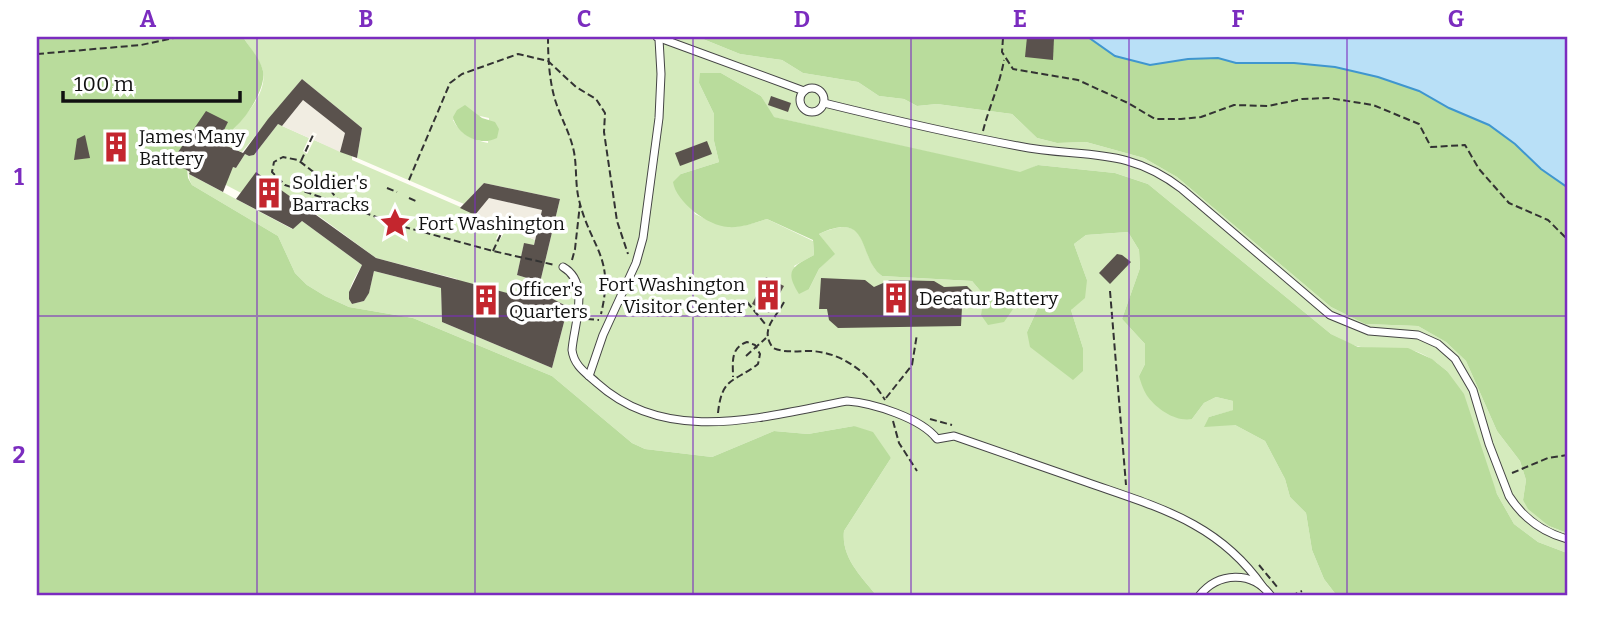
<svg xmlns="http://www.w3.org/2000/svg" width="1604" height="633" font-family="Bitter,serif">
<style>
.green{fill:#d5ebbd;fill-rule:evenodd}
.forest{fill:#b9dc9c}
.plaza{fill:#f1ede2}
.water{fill:#b9e0f7;stroke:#3f96cf;stroke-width:2}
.building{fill:#5a524d}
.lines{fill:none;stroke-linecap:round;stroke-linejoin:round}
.lane-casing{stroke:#444;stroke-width:9}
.path{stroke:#333;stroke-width:2;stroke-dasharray:7 3.5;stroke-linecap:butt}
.lane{stroke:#fff;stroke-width:7}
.grid{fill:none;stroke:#7b2cbf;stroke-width:2;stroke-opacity:0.55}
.labels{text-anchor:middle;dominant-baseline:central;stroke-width:7;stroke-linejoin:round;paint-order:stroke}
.poi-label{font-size:19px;fill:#111;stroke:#fff;text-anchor:start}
.neatline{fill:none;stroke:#7b2cbf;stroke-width:2.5}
.grid-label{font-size:23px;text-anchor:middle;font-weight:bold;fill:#7b2cbf}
</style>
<rect width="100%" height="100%" fill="#fffdf5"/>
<g class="green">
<path d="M243 37H698L740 54 782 60 803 73 858 82 879 96 904 99 917 106 937 104 1012 114 1037 138 1057 143 1086 142 1144 158 1177 177 1331 307 1365 324 1418 326 1446 342 1466 361 1497 431 1520 461 1526 480 1523 500 1549 526 1567 533V553L1538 542 1514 524 1497 494 1447 371C1411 340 1402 352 1361 347 1351 346 1340 338 1331 334L1148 184 1115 173 1038 165 1021 173 773 117 761 96 721 73 699 83 714 114V141L719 162 681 174 695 214C728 229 732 230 767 219L813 241 814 255 794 266 809 289 819 269 834 254 819 234C873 209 857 257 882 276L972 281 983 294 981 315 1003 322 1020 299 1031 296 1038 308 1027 332 1083 348 1071 310 1087 280 1074 244 1086 235 1128 232 1139 250 1140 268 1122 319 1145 344V364L1139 376 1192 419 1204 403 1216 397 1233 401 1234 410 1209 417 1235 425 1265 441 1285 479 1290 497 1306 513 1312 550 1324 579 1337 596H877C862 577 841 558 844 531L891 458 854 426 808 434 774 431 712 457 645 449 632 443 552 376 413 318 349 307 325 296 307 285 295 273 278 236 192 185C181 166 200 150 210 135L229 134 233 130C246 114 267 94 263 71 260 59 250 48 243 37ZM302 79 362 128 357 158 464 204 484 183 560 199 538 291 568 307 552 368 442 322 441 288 374 271 369 292 364 301 352 304C344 291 356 277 362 265L302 221 292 229 189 174 212 140 242 152ZM480 116 489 118 488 143C473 140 460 134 453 120Z"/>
<polygon points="278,124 309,138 303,151 307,154 314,140 352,156 352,160 502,225 496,239 499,241 507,228 535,240 534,245 524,244 517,275 527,278 521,300 459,296 457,279 376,258 304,205 287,217 226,185 217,161 236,168 245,154 249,156 254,155"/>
</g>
<g class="forest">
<path d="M37 37H243C250 48 260 58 263 71 267 90 240 129 223 136L216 135 187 168 188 178 192 185 278 236 295 273 307 285 325 296 349 307 413 318 552 376 632 443 645 449 712 457 774 431 808 434 854 426 873 432 891 458 844 531C841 558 862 577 877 596H37Z"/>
<polygon points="698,37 1088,37 1115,56 1150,65 1188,59 1218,58 1236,63 1294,63 1335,67 1378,77 1419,91 1449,108 1489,125 1515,144 1541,169 1567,187 1567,533 1549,526 1528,509 1523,500 1526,480 1520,461 1497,431 1466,361 1446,342 1418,326 1365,324 1331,307 1177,177 1144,158 1086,142 1057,143 1037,138 1012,114 937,104 917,106 904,99 879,96 858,82 803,73 782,60 740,54"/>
<path d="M700 73H721L761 96 774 117 1020 172 1038 165 1115 173 1148 184 1331 334 1358 347 1408 348 1432 359 1447 371 1464 394 1497 494 1514 524 1538 542 1567 553V596H1337L1324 579 1312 550 1306 513 1290 497 1285 479 1265 441 1235 425 1204 427 1209 417 1233 410V401L1216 397 1204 403 1192 419C1176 422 1158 410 1148 397 1144 392 1141 383 1139 376L1145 364V344L1122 319 1140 268 1139 250 1128 232 1086 235 1074 244 1087 280 1085 298 1071 310 1083 348V371L1073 380 1030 347 1027 332 1038 308 1031 296 1020 299 1004 322 988 325 981 315 983 294 972 281 882 276C857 258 872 209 819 234L835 254 819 269 809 289 799 294C784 270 792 267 814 255L813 240 767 219C754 223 741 228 728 227 708 226 676 202 673 182L681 174 719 162 714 141V114L699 83Z"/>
<path d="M465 105 482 118 495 122 499 129 497 138C480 147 457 135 453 117L457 110Z"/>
</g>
<g class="plaza">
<polygon points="303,100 345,133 340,152 314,140 317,134 313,132 309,138 282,126"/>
<polygon points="489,198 542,210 535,240 507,228 509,222 505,220 502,225 475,215"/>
</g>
<polygon class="water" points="1088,37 1567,37 1567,187 1541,169 1515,144 1489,125 1449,108 1419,91 1378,77 1335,67 1294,63 1236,63 1218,58 1188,59 1150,65 1115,56"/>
<g class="building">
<polygon points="1027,37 1054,38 1053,60 1025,57"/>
<polygon points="302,79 362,128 357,158 340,152 345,133 303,100 282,126 278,124 254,155 249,156 245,154 236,168 233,167 223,192 189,174 190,172 172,161 206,111 228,122 218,142 243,153 268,119"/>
<polygon points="771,96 791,103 788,112 768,105"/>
<polygon points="117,133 120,138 121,156 111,157 109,138"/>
<polygon points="85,135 90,158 74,160 77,139"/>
<polygon points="707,141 712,154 680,166 675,153"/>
<polygon points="256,172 376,258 522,297 527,278 517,275 524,243 534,245 542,210 489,198 475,215 460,208 484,183 560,199 538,291 568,307 552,368 442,322 441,288 374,271 369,293 364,301 352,304 349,299 349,292 362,265 302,221 293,229 236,199"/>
<polygon points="1117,254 1122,255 1131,262 1110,284 1099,273"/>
<polygon points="766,277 784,286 769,313 752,304"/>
<polygon points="821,278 865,280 874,287 890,280 934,281 944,287 967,286 973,292 971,304 962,307 961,326 838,328 829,320 827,309 819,309"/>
</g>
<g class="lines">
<g class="lane-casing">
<g id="lane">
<polyline points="657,37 804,91"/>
<circle cx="812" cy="100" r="12"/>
<path d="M824 103C889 119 953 134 1018 146 1082 159 1125 145 1182 189L1330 315 1369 331 1418 335 1438 344 1455 359 1473 390 1489 444 1509 496C1523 518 1542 532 1567 539"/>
<path d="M563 267C591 283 574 324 572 350 574 366 586 373 597 383 668 447 765 416 847 401 873 403 921 418 937 439L954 436C998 451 1042 467 1086 482 1157 507 1218 522 1263 587"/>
<polyline points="589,376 603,335 636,263 643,238 659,118 661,74 659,39"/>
<path d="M1199 596C1218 572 1252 570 1271 596"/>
</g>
</g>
<g class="path">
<path d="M548 37C548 56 549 77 554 96 559 115 570 132 574 152 577 168 575 184 579 200 591 249 615 256 601 314"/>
<polyline points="940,37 1003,38 1002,52 1013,69 1078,80 1128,103 1155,119 1181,119 1201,117 1234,105 1268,106 1302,99 1329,98 1373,105 1419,124 1431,147 1465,145 1479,169 1509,203 1548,220 1567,239"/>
<polyline points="37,54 141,45 178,37"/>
<path d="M983 131C989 107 1000 84 1004 60"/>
<polyline points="301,161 314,133"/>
<polyline points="409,180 450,83 462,74 518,54 548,61 576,87 596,99 605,113 604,132 617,221 628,254"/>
<polyline points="387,188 397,192"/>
<polyline points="409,198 418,202"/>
<polyline points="341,204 285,185 272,172 274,162 283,157 298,160 320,177 341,204 401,226 493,251 555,265"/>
<polyline points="493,251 507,221"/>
<polyline points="572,260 575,249 580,204"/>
<polyline points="1110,291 1126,485"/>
<polyline points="747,302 766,325"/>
<path d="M784 302C776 318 759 329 773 348 785 353 797 351 810 351 842 352 869 373 885 400"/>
<polyline points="587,319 599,320"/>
<polyline points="746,356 766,338"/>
<polyline points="886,398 912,365 917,334"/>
<path d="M718 413C722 376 734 383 758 364L760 354 755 345 747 342C730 348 733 362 733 377"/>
<polyline points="930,419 952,425"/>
<polyline points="893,421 899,443 917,471"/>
<polyline points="1512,473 1548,458 1567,455"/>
<polyline points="1259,565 1278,588"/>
<polyline points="1291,596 1302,591"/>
</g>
<use href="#lane" class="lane"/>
</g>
<path class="grid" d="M257 37V596M475 37V596M693 37V596M911 37V596M1129 37V596M1347 37V596M37 316H1567"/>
<defs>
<g id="building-bare" transform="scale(2.415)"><path d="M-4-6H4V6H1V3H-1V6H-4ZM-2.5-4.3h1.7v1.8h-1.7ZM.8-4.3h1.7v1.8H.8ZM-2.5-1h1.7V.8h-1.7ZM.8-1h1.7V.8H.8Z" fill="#c4262e" stroke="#fff" stroke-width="2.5" paint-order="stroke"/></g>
<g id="sight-bare" transform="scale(2.415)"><path d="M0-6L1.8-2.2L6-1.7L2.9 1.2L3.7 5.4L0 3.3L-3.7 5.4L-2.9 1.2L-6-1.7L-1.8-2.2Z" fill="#c4262e" stroke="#fff" stroke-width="2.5" paint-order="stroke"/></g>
</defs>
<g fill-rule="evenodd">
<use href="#building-bare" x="116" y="147"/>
<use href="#building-bare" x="269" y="193"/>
<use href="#sight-bare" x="395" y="223"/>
<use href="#building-bare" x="768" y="295"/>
<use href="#building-bare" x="896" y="298"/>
<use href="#building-bare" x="486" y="300"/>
</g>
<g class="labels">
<g class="poi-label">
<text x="139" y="136">James Many<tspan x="139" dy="22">Battery</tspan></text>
<text x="292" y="182">Soldier's<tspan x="292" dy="22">Barracks</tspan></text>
<text x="418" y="223">Fort Washington</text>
<text x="745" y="284" text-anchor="end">Fort Washington<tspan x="745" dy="22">Visitor Center</tspan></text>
<text x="509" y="289">Officer's<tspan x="509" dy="22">Quarters</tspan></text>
<text x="919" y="298">Decatur Battery</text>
</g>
</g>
<rect width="1604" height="633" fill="none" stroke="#ffffff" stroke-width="77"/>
<path d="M63 91v10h177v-10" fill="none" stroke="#111111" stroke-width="3.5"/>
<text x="74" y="91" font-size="21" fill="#111111" stroke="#ffffff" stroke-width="5" paint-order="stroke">100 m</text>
<rect x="38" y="38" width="1528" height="556" class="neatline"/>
<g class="grid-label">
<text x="148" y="27">A</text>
<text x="366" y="27">B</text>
<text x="584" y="27">C</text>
<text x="802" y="27">D</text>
<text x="1020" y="27">E</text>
<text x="1238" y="27">F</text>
<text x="1456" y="27">G</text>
<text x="19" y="185">1</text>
<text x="19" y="463">2</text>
</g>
</svg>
